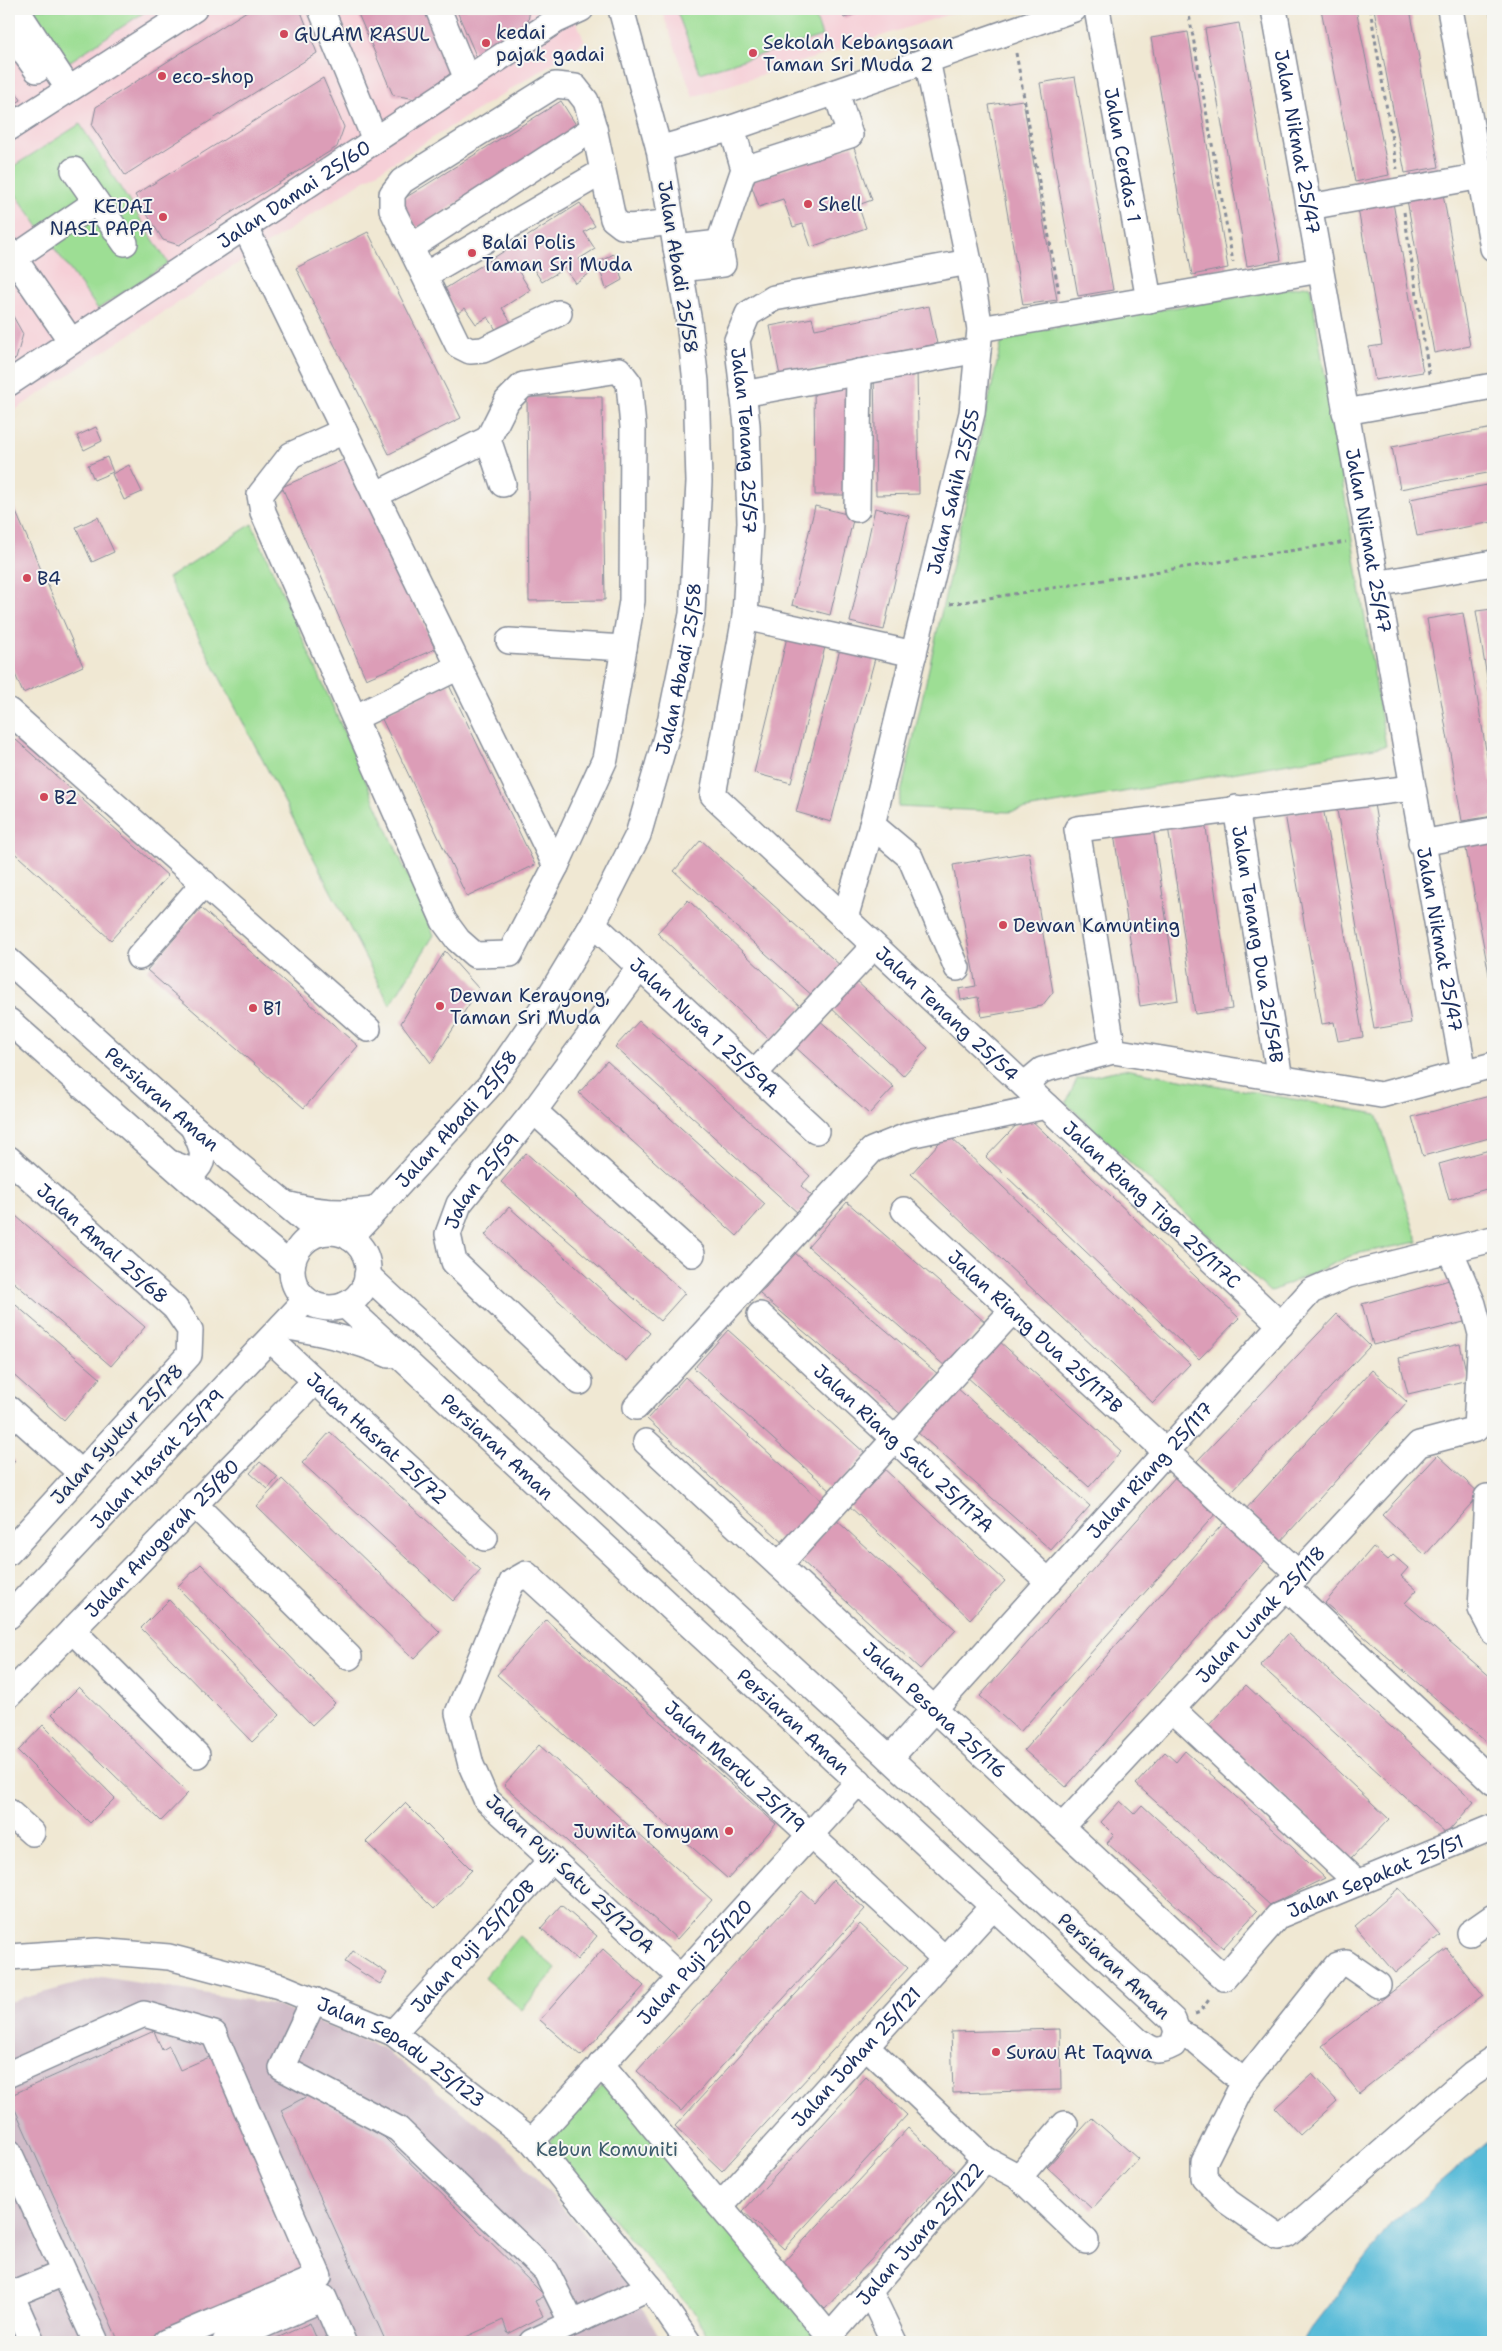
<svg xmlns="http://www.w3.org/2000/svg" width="1502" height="2351" font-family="'Shantell Sans',sans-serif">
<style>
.built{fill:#f6cfd7}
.industrial{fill:#d1bdc9}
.green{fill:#9dde94;stroke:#5c8679}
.water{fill:#59bbd8;stroke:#3a759b}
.building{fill:#dc9db7}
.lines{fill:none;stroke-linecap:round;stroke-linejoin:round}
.minor-casing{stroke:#868c98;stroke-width:28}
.path{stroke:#868c98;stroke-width:3;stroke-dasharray:4 4;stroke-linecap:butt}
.minor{stroke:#fff;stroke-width:25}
.poi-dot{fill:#d1495b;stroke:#f6f6f2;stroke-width:2}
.labels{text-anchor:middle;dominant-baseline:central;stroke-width:4;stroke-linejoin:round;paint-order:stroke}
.poi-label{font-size:19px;fill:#1b2f5e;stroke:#f6f6f2;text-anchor:start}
.street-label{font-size:19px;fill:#1b2f5e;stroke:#f6f6f2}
.park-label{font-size:19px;fill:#3c5b6c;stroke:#f6f6f2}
</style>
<rect width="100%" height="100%" fill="#f6f6f2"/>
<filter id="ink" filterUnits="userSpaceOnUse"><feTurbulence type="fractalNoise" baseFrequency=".02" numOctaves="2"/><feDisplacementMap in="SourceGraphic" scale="10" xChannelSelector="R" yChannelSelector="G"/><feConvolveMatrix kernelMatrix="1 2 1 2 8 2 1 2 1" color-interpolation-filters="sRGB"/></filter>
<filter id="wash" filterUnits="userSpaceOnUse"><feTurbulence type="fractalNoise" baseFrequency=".0096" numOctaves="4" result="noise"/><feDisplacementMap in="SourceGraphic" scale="20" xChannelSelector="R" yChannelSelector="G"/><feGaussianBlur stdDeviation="1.12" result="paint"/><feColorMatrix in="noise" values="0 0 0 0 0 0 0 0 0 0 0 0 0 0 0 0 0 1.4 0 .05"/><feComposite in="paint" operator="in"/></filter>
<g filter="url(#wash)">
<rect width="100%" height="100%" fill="#f0e8d3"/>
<g class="built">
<polygon points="9,9 572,9 584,41 572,51 357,185 9,414"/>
<polygon points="661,9 965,9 693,97"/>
</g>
<polygon class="industrial" points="102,1977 272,2004 383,2048 514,2153 629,2285 662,2342 9,2342 9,2002"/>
<g class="green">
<polygon points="29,9 149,9 69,62"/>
<polygon points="676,9 813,9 822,36 700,73"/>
<polygon points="80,124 168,263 98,309 9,185 9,169"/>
<polygon points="1310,285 1386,746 1009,812 898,807 1003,336"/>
<polygon points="252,524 434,935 390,1005 168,578"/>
<polygon points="1124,1069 1377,1114 1418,1242 1355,1254 1270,1292 1066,1103 1077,1079"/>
<polygon points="519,1936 556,1969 522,2010 484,1978"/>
<polygon points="605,2082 818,2337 812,2342 711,2342 694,2312 547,2144"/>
</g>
<polygon class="water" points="1493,2138 1493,2342 1303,2342 1311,2328 1393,2222"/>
<g id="blocks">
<g class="building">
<polygon points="250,9 300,9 317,53 125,175 92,126 96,107"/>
<polygon points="356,9 435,9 459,67 416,99 393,95"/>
<polygon points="456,9 530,9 527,28 477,58"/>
<polygon points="841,9 868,9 844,18"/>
<polygon points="1321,9 1356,9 1389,175 1355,182"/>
<polygon points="1374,9 1410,9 1439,167 1405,173"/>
<polygon points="1489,9 1493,9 1493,26 1492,26"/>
<polygon points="1239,23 1281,260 1247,266 1205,29"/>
<polygon points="1188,32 1228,268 1192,275 1151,38"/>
<polygon points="1075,77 1113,290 1078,296 1040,83"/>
<polygon points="323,78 344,127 337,147 179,245 163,240 135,195"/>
<polygon points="9,80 21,100 9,108"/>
<polygon points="1023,100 1057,300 1023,305 989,105"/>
<polygon points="561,101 578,128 417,228 400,201"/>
<polygon points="853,145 872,200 858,205 866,228 811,247 803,224 793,227 783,199 759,207 750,181"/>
<polygon points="1442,188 1470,346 1434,353 1406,194"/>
<polygon points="1392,197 1423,372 1375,380 1369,347 1382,345 1357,203"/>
<polygon points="580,203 595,226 584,232 595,249 579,259 589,274 575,283 565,268 542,282 531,265 519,272 530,290 502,308 512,324 498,333 488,317 476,324 465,308 458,313 443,290"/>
<polygon points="368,232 461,418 389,454 296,268"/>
<polygon points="615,253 622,280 606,289 598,263"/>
<polygon points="929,306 937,344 780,376 770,326 812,318 815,329"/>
<polygon points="9,309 23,334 16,359 9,362"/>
<polygon points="874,368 917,368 919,494 876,495"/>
<polygon points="814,380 851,380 853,495 815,495"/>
<polygon points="527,397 602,397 605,600 529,601"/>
<polygon points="96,427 102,441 84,450 77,436"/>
<polygon points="1493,428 1493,472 1400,489 1392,447"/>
<polygon points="107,457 113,472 94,480 88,465"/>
<polygon points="350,457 435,649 366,679 282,487"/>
<polygon points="129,465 142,492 124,500 112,474"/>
<polygon points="1493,484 1493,522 1417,536 1410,499"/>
<polygon points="9,496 83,666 23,693 9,660"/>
<polygon points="815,506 854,516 830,615 792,605"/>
<polygon points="875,508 909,516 884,630 850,622"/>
<polygon points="98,517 114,552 92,562 76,527"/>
<polygon points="1493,609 1493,707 1492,707 1476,611"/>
<polygon points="1463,613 1493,792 1493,816 1462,821 1427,619"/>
<polygon points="790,625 828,635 791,783 754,773"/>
<polygon points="843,638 878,647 831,822 796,812"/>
<polygon points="448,683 535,865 467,897 380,715"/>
<polygon points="15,739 168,876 111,940 9,848 9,747"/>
<polygon points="1373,798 1411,1023 1374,1029 1336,804"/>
<polygon points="1323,807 1363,1037 1338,1041 1334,1022 1322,1024 1285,814"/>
<polygon points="1205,821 1232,1009 1195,1014 1168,826"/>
<polygon points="1153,828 1178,1000 1140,1006 1114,834"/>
<polygon points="1493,833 1493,990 1492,991 1464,838"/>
<polygon points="701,840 842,967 815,998 674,871"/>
<polygon points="1029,852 1053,992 1042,1006 982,1017 978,997 961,1000 959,989 976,986 953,865"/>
<polygon points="688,900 802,1008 771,1041 657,933"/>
<polygon points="201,908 358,1046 304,1108 147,970"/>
<polygon points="445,951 479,989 431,1063 401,1023"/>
<polygon points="853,978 928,1048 903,1076 828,1005"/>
<polygon points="817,1018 894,1087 869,1114 793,1045"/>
<polygon points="639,1021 810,1176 801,1186 813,1197 799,1214 615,1047"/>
<polygon points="607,1061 765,1204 737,1236 579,1093"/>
<polygon points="1493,1095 1493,1137 1423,1156 1412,1117"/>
<polygon points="1026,1115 1239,1318 1199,1359 986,1157"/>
<polygon points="947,1134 1190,1364 1153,1403 911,1174"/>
<polygon points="1493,1149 1493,1187 1449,1200 1439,1164"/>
<polygon points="526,1153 685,1293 660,1321 501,1182"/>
<polygon points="847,1202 985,1322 946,1367 808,1247"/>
<polygon points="509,1207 650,1333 626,1361 485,1235"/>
<polygon points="9,1210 145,1327 111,1366 9,1278"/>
<polygon points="795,1253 939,1375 904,1417 760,1294"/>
<polygon points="1453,1279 1464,1322 1373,1345 1362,1304"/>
<polygon points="9,1299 100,1378 64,1420 9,1371"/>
<polygon points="1337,1314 1370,1346 1230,1493 1197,1461"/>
<polygon points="728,1330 866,1454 832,1492 694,1368"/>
<polygon points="998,1340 1121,1451 1089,1487 966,1376"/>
<polygon points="1460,1344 1468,1380 1408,1394 1399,1358"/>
<polygon points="1372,1370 1407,1402 1280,1542 1245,1510"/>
<polygon points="685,1377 825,1504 787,1546 647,1419"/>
<polygon points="956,1387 1090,1506 1051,1550 917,1432"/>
<polygon points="330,1432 481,1570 453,1601 302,1463"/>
<polygon points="1438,1455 1480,1494 1425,1555 1382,1515"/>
<polygon points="9,1456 15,1461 9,1468"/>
<polygon points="260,1462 278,1477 268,1489 250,1473"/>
<polygon points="881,1466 1005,1581 970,1619 847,1504"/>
<polygon points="1177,1475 1217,1512 1020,1732 980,1696"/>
<polygon points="282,1479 440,1632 414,1659 257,1506"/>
<polygon points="835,1519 956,1630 920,1669 800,1559"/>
<polygon points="1227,1519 1269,1556 1066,1787 1024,1750"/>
<polygon points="1373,1547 1388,1560 1393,1555 1408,1568 1401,1576 1417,1590 1405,1603 1493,1679 1493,1748 1325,1603"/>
<polygon points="201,1564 335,1703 312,1725 177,1587"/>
<polygon points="169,1600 280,1715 252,1742 141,1628"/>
<polygon points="546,1620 776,1824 728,1879 497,1675"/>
<polygon points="1288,1634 1474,1802 1446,1834 1260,1665"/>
<polygon points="1246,1685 1389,1819 1351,1859 1208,1726"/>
<polygon points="79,1687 188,1793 161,1821 52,1714"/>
<polygon points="43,1725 115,1798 90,1823 18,1751"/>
<polygon points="539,1745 712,1900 677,1939 504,1785"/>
<polygon points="1185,1751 1293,1848 1325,1878 1270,1905 1136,1784 1165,1752 1176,1762"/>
<polygon points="1120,1801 1134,1814 1142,1805 1257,1911 1223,1948 1107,1843 1114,1835 1101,1822"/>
<polygon points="405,1803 472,1870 434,1909 366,1842"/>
<polygon points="833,1880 865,1909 681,2111 637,2071 802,1891 814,1902"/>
<polygon points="1399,1888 1440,1935 1395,1973 1355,1926"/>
<polygon points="561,1905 597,1936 577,1960 541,1928"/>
<polygon points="860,1924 908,1968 722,2171 675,2126"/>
<polygon points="603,1949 644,1986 581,2056 540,2020"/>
<polygon points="1447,1949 1483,1995 1359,2093 1322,2046"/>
<polygon points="353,1951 387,1973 380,1984 345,1962"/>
<polygon points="1060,2029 1061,2090 953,2093 951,2032"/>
<polygon points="154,2031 162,2050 169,2046 180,2070 214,2055 311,2270 151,2342 119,2342 9,2096"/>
<polygon points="1312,2074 1337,2101 1300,2135 1275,2108"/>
<polygon points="866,2077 907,2115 784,2249 743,2211"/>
<polygon points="309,2095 384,2137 545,2296 535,2301 543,2316 508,2334 503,2320 455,2342 386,2342 281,2110"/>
<polygon points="1092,2118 1138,2159 1092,2209 1047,2167"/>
<polygon points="908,2128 954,2171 825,2309 780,2266"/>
<polygon points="310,2323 318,2342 268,2342"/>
</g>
</g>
</g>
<g filter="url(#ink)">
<use href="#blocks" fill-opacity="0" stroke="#868c98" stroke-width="1"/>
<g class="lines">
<g class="minor-casing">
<g id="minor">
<polyline points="16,9 68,88"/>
<polyline points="321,9 375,140"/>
<polyline points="438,9 467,79"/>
<path id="s1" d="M1097 9 1149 300"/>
<path id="s2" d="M1274 9 1464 1073"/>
<polyline points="1450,9 1493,248"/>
<polyline points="9,31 37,70"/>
<polyline points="9,128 194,9"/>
<polyline points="659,149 732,128 1074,9"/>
<polyline points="744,169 850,135 836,92"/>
<polyline points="74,170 125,243"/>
<polyline points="1309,207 1493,174"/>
<polyline points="245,227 556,866"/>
<polyline points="411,247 594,128"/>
<polyline points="676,248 719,243"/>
<polyline points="9,251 71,341"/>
<polyline points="14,258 96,202"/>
<path id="s3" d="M969 262 774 298 748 314 737 340 747 425 750 522 745 617 713 795 1281 1325"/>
<polyline points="680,269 723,264 719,243 744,169 732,128"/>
<polyline points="425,275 602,172"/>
<polyline points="559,313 483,350 470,351 458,345 392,209 392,194 402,181 555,85 575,87 586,101 594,128 613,219 622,226 631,227 672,222"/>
<polyline points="980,329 1320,270"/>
<path id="s4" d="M9 383 555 21 581 9"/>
<polyline points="743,394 978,350"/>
<polyline points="1345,412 1493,386"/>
<polyline points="344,431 291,455 260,495 263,512 444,921 458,940 475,955 510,954 556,866 605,759 632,601 633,427 629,383 619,370 523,385 507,401 488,439 375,495"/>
<polyline points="488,439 503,484"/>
<polyline points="857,509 859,372"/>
<polyline points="1376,584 1493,563"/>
<polyline points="745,617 914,654"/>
<polyline points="509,641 624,648"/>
<polyline points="9,711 368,1029"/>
<polyline points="356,717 459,667"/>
<path id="s5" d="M1236 808 1280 1079"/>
<polyline points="872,825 910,857 957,968"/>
<polyline points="1421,843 1493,830"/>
<path id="s6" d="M845 918 872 825 972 413 980 329 969 262 927 60"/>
<path id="s7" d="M593 924 816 1131"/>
<polyline points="139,957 204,883"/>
<path id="s8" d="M9 961 193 1127 320 1233"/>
<polyline points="9,1021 192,1183 292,1267"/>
<polyline points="1113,1051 1077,829 1412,788"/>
<polyline points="754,1074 874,946"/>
<polyline points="1024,1085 1042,1070 1113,1051 1381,1095 1493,1065"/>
<polyline points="534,1111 692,1254"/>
<path id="s9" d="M9 1159 175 1308 190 1330 189 1355 9 1552"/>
<path d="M170 1163 189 1170H196C209 1156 199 1142 193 1127"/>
<path d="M290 1205C319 1213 345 1214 375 1210"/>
<path id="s10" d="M904 1210 1299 1574"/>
<circle cx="330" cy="1270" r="38"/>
<path id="s11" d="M350 1238 489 1086 540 1012 593 924 638 835 669 727 692 614 699 482 696 382 689 322 659 149 621 9"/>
<path id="s12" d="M345 1305 1137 2040C1153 2050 1156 2054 1173 2045L1177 2031 1173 2020 367 1275"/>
<path id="s13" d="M760 1315 1049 1582"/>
<path d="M282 1326C319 1332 354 1339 389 1355"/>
<path id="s14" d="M270 1339 485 1538"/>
<path id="s15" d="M580 1382 454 1262 448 1234 459 1204 534 1111 640 967"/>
<polyline points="636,1407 872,1150 909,1135 1046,1106"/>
<polyline points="9,1409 81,1473"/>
<path id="s16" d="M646 1442 1224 1978 1278 1916 1493 1827"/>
<polyline points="1487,1497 1481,1609 1493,1632"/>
<polyline points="194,1504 349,1657"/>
<polyline points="779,1565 1013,1310"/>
<polyline points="1286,1587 1493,1782"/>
<path id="s17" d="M9 1616 306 1300"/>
<polyline points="72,1630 197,1755"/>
<path id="s18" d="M9 1695 315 1381"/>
<polyline points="1172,1709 1358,1883"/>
<path id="s19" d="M890 1758 1311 1291 1348 1275 1493 1239"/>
<polyline points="9,1812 32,1833"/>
<path id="s20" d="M1062 1827 1419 1444 1476 1429 1481 1334 1473 1304 1450 1250"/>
<polyline points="1470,1933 1493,1917"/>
<path id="s21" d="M9 1957 97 1951 169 1957 279 1986 393 2033 532 2141 650 2287 688 2342"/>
<path id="s22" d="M680 1977 486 1799 471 1765 458 1713 512 1582 526 1574 945 1959"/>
<polyline points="1378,1985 1346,1963 1337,1965 1244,2082 1204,2162 1204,2177 1228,2202 1278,2237 1287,2235 1472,2074 1493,2060"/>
<polyline points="314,2000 282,2068 398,2129 546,2271 572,2323"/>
<polyline points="1177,2031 1198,2043 1244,2082"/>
<path id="s23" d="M393 2033 552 1859"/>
<polyline points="601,2064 830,2337"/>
<polyline points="9,2074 144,2014 214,2034 319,2277 166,2342"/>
<path id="s24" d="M532 2141 859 1781"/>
<polyline points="9,2152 96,2342"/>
<polyline points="985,2159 1019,2177 1086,2241"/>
<polyline points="1019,2177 1065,2124"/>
<path id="s25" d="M720 2206 993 1906"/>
<polyline points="9,2290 32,2342"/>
<polyline points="869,2290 894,2342"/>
<polyline points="11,2295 64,2273"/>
<polyline points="225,2342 324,2298 343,2342"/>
<polyline points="532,2342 650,2287"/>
<path id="s26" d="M825 2342 985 2159 866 2046"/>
</g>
</g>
<g class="path">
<polyline points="1188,9 1233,262"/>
<polyline points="1370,9 1397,169"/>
<polyline points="1016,53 1059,293"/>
<polyline points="1404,212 1429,374"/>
<polyline points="950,604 1346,542"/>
<polyline points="1195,2014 1200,2012 1211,1997"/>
</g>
<use href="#minor" class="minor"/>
</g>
</g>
<g class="poi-dot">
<circle cx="284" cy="34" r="5"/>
<circle cx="486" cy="43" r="5"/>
<circle cx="753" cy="53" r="5"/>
<circle cx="162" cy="76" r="5"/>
<circle cx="808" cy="204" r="5"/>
<circle cx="163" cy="217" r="5"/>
<circle cx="472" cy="253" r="5"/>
<circle cx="27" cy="578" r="5"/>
<circle cx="44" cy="797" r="5"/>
<circle cx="1003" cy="925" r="5"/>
<circle cx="440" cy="1006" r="5"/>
<circle cx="253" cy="1008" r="5"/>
<circle cx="729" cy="1831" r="5"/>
<circle cx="996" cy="2052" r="5"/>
</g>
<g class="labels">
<g class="poi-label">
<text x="496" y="32">kedai<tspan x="496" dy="22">pajak gadai</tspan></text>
<text x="294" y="34">GULAM RASUL</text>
<text x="763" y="42">Sekolah Kebangsaan<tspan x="763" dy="22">Taman Sri Muda 2</tspan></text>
<text x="172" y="76">eco-shop</text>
<text x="818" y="204">Shell</text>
<text x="153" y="206" text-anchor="end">KEDAI<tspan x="153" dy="22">NASI PAPA</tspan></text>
<text x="482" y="242">Balai Polis<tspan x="482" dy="22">Taman Sri Muda</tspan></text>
<text x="37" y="578">B4</text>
<text x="54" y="797">B2</text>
<text x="1013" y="925">Dewan Kamunting</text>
<text x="450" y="995">Dewan Kerayong,<tspan x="450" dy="22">Taman Sri Muda</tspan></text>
<text x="263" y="1008">B1</text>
<text x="719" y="1831" text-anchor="end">Juwita Tomyam</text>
<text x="1006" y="2052">Surau At Taqwa</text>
</g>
<g class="street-label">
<text stroke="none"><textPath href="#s2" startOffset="135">Jalan Nikmat 25/47</textPath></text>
<text stroke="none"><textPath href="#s1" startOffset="148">Jalan Cerdas 1</textPath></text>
<text stroke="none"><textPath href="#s4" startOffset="342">Jalan Damai 25/60</textPath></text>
<text transform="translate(678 267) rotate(81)">Jalan Abadi 25/58</text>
<text stroke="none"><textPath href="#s3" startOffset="358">Jalan Tenang 25/57</textPath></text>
<text stroke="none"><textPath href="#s6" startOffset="440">Jalan Sahih 25/55</textPath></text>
<text stroke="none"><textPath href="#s2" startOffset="540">Jalan Nikmat 25/47</textPath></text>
<text stroke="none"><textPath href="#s11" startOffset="670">Jalan Abadi 25/58</textPath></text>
<text stroke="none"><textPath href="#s2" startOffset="945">Jalan Nikmat 25/47</textPath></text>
<text stroke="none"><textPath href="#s5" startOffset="138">Jalan Tenang Dua 25/54B</textPath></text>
<text stroke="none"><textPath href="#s3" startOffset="1036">Jalan Tenang 25/54</textPath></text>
<text stroke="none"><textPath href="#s7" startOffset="152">Jalan Nusa 1 25/59A</textPath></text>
<text stroke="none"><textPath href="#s8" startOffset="206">Persiaran Aman</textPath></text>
<text stroke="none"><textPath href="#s11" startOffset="160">Jalan Abadi 25/58</textPath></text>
<text stroke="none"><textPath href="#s15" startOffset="266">Jalan 25/59</textPath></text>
<text stroke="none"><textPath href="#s3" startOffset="1316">Jalan Riang Tiga 25/117C</textPath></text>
<text stroke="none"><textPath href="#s9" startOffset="126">Jalan Amal 25/68</textPath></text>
<text stroke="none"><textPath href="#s10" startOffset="179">Jalan Riang Dua 25/117B</textPath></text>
<text transform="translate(117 1434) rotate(-47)">Jalan Syukur 25/78</text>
<text stroke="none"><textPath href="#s14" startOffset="146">Jalan Hasrat 25/72</textPath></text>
<text stroke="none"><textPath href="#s12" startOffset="208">Persiaran Aman</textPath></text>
<text stroke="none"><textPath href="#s13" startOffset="196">Jalan Riang Satu 25/117A</textPath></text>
<text stroke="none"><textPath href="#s17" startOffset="216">Jalan Hasrat 25/79</textPath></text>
<text stroke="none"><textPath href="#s19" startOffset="388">Jalan Riang 25/117</textPath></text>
<text stroke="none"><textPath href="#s18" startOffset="219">Jalan Anugerah 25/80</textPath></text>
<text stroke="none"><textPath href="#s20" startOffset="291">Jalan Lunak 25/118</textPath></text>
<text stroke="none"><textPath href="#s16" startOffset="394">Jalan Pesona 25/116</textPath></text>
<text stroke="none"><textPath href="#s12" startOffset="612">Persiaran Aman</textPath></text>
<text stroke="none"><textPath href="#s22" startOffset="796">Jalan Merdu 25/119</textPath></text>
<text transform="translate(570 1874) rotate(43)">Jalan Puji Satu 25/120A</text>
<text stroke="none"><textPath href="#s16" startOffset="976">Jalan Sepakat 25/51</textPath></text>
<text stroke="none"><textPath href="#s23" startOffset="118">Jalan Puji 25/120B</textPath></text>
<text stroke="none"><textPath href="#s24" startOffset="242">Jalan Puji 25/120</textPath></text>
<text transform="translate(1114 1966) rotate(43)">Persiaran Aman</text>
<text stroke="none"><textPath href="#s21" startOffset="414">Jalan Sepadu 25/123</textPath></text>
<text stroke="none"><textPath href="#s25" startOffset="202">Jalan Johan 25/121</textPath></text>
<text stroke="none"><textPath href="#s26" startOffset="144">Jalan Juara 25/122</textPath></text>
</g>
<g class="park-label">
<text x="607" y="2149">Kebun Komuniti</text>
</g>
</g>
<rect width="1502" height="2351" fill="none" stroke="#f6f6f2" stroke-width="30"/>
</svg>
